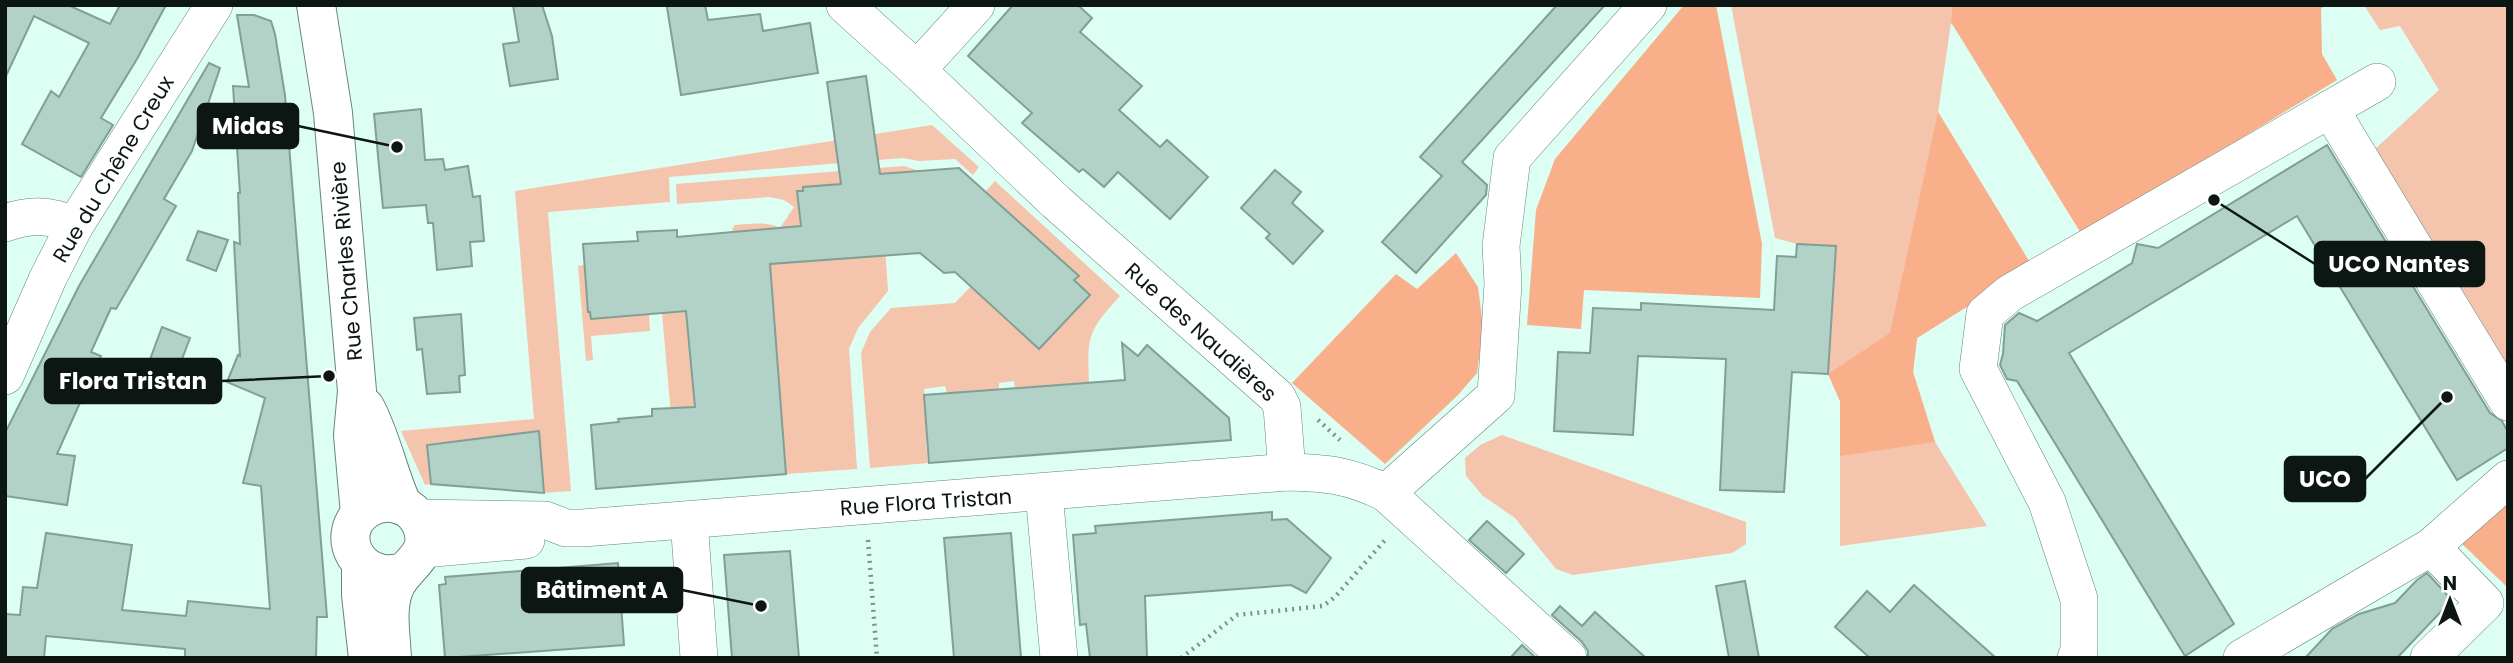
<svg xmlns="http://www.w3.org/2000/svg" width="2513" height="663" font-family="Poppins,sans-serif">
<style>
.green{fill:#f5c4ad}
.forest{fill:#faaf8b}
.building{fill:#b2d1c7;stroke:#809f95;stroke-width:2}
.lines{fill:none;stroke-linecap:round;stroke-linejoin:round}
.minor-casing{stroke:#67857c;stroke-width:38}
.major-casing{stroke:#67857c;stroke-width:40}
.path{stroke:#7c938c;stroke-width:4.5;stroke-dasharray:2 5;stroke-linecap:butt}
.minor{stroke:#fff;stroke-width:37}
.major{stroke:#fff;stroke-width:38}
.labels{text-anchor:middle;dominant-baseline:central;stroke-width:7;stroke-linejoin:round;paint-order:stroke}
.street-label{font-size:21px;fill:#0c1714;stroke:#fff}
.leader{fill:none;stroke:#0c1714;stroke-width:2.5}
.callout-dot{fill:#0c1714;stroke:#fff;stroke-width:2.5}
.callout{fill:#0c1714;stroke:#0c1714;stroke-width:2.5}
.callout-label{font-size:23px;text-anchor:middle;font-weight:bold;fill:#fff}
</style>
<rect width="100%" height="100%" fill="#ddfef3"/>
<g class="green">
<polygon points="1731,5 2021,5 1962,39 1951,23 1938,112 2032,266 1917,338 1913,372 1935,442 1987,526 1840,546 1840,401 1828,374 1836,247 1797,244 1775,238"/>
<polygon points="2364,5 2508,5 2508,367 2373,151 2439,90 2400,26 2380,30"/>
<polygon points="932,125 979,167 973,175 955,159 919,161 903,158 669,177 670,202 548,212 571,491 544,493 538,432 427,445 431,484 425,485 401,431 534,419 515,191"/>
<path d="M904 166 919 171 885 248 888 291 858 328 849 349 857 469 786 474 774 316 732 229 735 225C751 224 765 221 780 228L794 207 784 200 769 197 677 204 676 184Z"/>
<path d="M995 181 1120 296C1088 331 1087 336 1089 382L1015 388 1014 381 999 383V389L947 393 945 386 924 389 926 417 934 441 926 442 928 463 870 468 861 353 870 332 891 308 955 303 975 282 1044 344 1090 295 1074 280 1078 276 986 191Z"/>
<polygon points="584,265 588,311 649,314 650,331 591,336 593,360 586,361 578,266"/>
<polygon points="695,303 712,412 671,415 662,313 680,312"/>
<polygon points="1502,435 1746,522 1746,544 1732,553 1573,575 1556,569 1515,518 1483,496 1466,476 1465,458 1480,445"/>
</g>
<g class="forest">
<polygon points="1684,5 1716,5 1762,244 1760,298 1584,290 1581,329 1527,325 1536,210 1555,159"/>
<polygon points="1953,5 2325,5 2321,9 2322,54 2337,80 2082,235 1951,22"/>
<polygon points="1938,112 2032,266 1917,338 1913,372 1935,442 1840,456 1840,401 1828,374 1890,333"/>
<polygon points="1456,253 1478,287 1483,326 1477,373 1458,395 1385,464 1292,383 1396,274 1417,289"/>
<polygon points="2508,488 2508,584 2506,586 2456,538"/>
</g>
<g class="building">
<polygon points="5,5 68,5 110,24 120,5 166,5 137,59 101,118 113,125 81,177 22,144 51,91 59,97 89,43 34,16 5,78"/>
<polygon points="513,5 542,5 552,36 558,79 510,86 503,44 519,42"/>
<polygon points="670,5 705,5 708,20 760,14 763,31 810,23 818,73 681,95 667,7"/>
<polygon points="1013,5 1078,5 1092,18 1080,32 1142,86 1119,110 1160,147 1167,140 1208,177 1170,219 1118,172 1104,187 1083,169 1079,172 1022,123 1032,113 968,56"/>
<polygon points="1557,5 1605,5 1462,162 1487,185 1486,195 1416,273 1382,242 1442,176 1420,157"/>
<polygon points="237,15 254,15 271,21 275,34 285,95 327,617 317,617 316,658 185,658 185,649 46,636 44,658 5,658 5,614 20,615 23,587 37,588 46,533 132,545 122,610 186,616 188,601 270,609 261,486 243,483 265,398 227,382 238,355 240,356 234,242 240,244 238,193 240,193 233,86 249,87"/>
<polygon points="209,63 220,68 192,151 164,199 176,206 116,309 111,308 91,352 101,356 57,454 75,456 67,505 5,496 5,433 79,286"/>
<polygon points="866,76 880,174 959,168 1079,276 1074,280 1090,295 1039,349 955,272 944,273 920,253 770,264 786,474 596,489 591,425 619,422 618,419 652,416 652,409 695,407 686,311 591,319 590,312 588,312 583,244 638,241 637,232 677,230 677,237 801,226 797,191 803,191 803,187 841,184 827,82"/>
<polygon points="421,109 425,160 443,159 445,170 468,166 473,197 480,196 484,241 470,242 472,266 437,270 433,223 428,223 426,205 383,208 374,114"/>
<polygon points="2327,145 2490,413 2502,421 2508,432 2508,448 2457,480 2297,216 2069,353 2234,624 2185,656 2017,381 2007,379 2000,365 2003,354 2005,325 2019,313 2037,321 2132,263 2137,244 2158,248"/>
<polygon points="1275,170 1301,192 1292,203 1323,231 1293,264 1266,238 1270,234 1241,208"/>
<polygon points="198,231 228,240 216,271 187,260"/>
<polygon points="1797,244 1836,246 1828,374 1792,372 1784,492 1720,490 1726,359 1638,356 1633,435 1554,431 1558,352 1590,353 1593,308 1641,310 1641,303 1774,310 1777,256 1796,257"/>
<polygon points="461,314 465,375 459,376 460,392 427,394 422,349 417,350 414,318"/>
<polygon points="162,327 190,338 172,385 145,373"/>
<polygon points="1122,343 1138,356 1147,345 1229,418 1231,440 929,463 924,395 1125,380"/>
<polygon points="539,431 544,493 431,484 427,445"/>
<polygon points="1272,512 1272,520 1287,519 1331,558 1306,593 1291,585 1145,596 1147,658 1090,658 1086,624 1080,625 1073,535 1096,533 1095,526"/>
<polygon points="1487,521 1524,554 1506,573 1469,540"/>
<polygon points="1011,533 1021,658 954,658 944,538"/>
<polygon points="790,551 799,658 732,658 724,555"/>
<polygon points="618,563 624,645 445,658 439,585 446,584 445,577"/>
<polygon points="2427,573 2452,600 2397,658 2305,658 2332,629 2359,614 2395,603 2417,580"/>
<polygon points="1745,581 1759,658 1729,658 1716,586"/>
<polygon points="1914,585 1996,658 1870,658 1835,627 1867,591 1890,612"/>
<polygon points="1560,606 1582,626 1595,612 1646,658 1588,658 1588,651 1582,642 1552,615"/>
<polygon points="1522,645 1536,658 1510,658"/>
</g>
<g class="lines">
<g class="minor-casing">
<g id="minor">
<polyline points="845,5 917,70 1056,202 1277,397 1282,407 1287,472"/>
<polyline points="917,70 976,5"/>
<polyline points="2330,109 2508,402"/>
<path d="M5 223C31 214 50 215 75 225"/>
<polyline points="5,376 48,278 75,225 214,5"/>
<polyline points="1044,493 1059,658"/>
<polyline points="1386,493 1496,395 1503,284 1501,246 1512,158 1648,5"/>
<path d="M418 518 545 520 566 528H583L1287 472C1327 473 1349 475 1386 493L1568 658"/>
<polyline points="689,520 699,658"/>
<polyline points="423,549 526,540"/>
<polyline points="2076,658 2079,651 2079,599 2047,502 1978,369 1985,314 2010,293 2377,82"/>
<polyline points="2242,658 2431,547 2508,479"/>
<polyline points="2429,658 2485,603 2431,547"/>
</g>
</g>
<g class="major-casing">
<g id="major">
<polyline points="316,5 333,113 357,391 353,435 360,514"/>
<path d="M365 407C382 438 388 474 403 506"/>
<polyline points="361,564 361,595 368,658"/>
<path d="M392 658C391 636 386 609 394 589 403 564 435 557 421 524 417 516 411 509 403 506 391 501 378 502 367 509 330 533 360 588 406 571"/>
</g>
</g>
<g class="path">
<polyline points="1318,420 1340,440"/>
<polyline points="868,540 877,658"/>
<polyline points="1181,658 1237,615 1323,606 1335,597 1385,540"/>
</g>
<use href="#minor" class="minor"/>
<use href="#major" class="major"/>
</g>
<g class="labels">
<g class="street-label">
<text transform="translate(113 169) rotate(-59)">Rue du Chêne Creux</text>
<text transform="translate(346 261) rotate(-95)">Rue Charles Rivière</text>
<text transform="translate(1201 332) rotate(42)">Rue des Naudières</text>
<text transform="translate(926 502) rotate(-4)">Rue Flora Tristan</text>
</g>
</g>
<path class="leader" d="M397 147L298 126M2214 200L2315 264M329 376L221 381M2447 397L2365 479M761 606L682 590"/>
<g class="callout-dot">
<circle cx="397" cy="147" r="7"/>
<circle cx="2214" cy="200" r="7"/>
<circle cx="329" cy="376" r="7"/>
<circle cx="2447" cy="397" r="7"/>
<circle cx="761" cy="606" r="7"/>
</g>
<g class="callout">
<rect x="198" y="104" width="100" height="44" rx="7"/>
<rect x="2315" y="242" width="169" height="44" rx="7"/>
<rect x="45" y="359" width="176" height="44" rx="7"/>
<rect x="2285" y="457" width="80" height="44" rx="7"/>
<rect x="522" y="568" width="160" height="44" rx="7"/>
</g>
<g class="callout-label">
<text x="248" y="134">Midas</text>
<text x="2399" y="272">UCO Nantes</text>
<text x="133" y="389">Flora Tristan</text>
<text x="2325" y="487">UCO</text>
<text x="602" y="598">Bâtiment A</text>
</g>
<rect width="2513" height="663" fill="none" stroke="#0c1714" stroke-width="14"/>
<g transform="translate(2450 600)" stroke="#ffffff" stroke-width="5" paint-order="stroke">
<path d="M0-5L12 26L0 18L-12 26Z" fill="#0c1714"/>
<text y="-10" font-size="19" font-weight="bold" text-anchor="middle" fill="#0c1714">N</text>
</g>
</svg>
